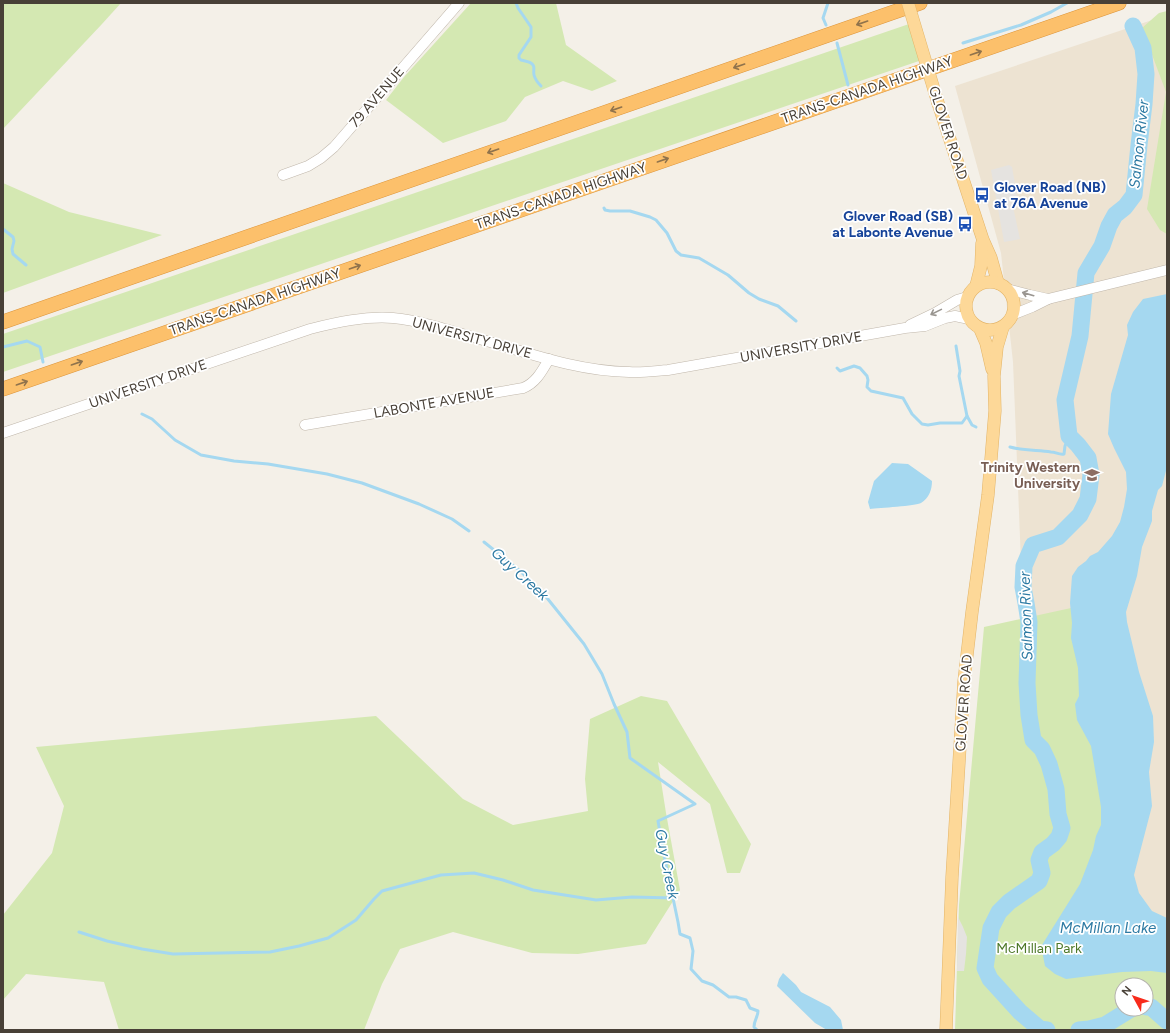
<svg xmlns="http://www.w3.org/2000/svg" width="1170" height="1033" font-family="Figtree,sans-serif">
<style>
.education{fill:#ede3d2}
.green{fill:#d4e8b2;fill-rule:evenodd}
.parking{fill:#e5e3e0}
.water{fill:#a5d8f0}
.lines{fill:none;stroke-linecap:round;stroke-linejoin:round}
.stream{stroke:#a5d8f0;stroke-width:3}
.river{stroke:#a5d8f0;stroke-width:17}
.minor-casing{stroke:#c0b7ab;stroke-width:11}
.major-casing{stroke:#e3b467;stroke-width:13}
.highway-casing{stroke:#dc943a;stroke-width:15}
.minor{stroke:#fff;stroke-width:10}
.major{stroke:#fdd898;stroke-width:12}
.highway{stroke:#fcc06b;stroke-width:14}
.major-bridge-casing{stroke:#e3b467;stroke-width:13;stroke-linecap:butt}
.major-bridge{stroke:#fdd898;stroke-width:12}
.oneway{stroke:#90734c}
.oneway2{stroke:#9a9691}
.labels{text-anchor:middle;dominant-baseline:central;stroke-width:3.5;stroke-linejoin:round;paint-order:stroke}
.street-label{font-size:14px;fill:#484037;stroke:#fff}
.transit-label{font-size:14px;font-weight:bold;fill:#164399;stroke:#fff;text-anchor:start}
.education-label{font-size:14px;font-weight:bold;fill:#785e54;stroke:#fff;text-anchor:end}
.park-label{font-size:14px;fill:#4e792a;stroke:#fff}
.water-label{font-size:15px;font-style:italic;fill:#2d7aa3;stroke:#fff}
</style>
<rect width="100%" height="100%" fill="#f4f0e8"/>
<polygon class="education" points="1167,15 1167,963 1029,622 1022,588 1013,362 1001,253 955,86"/>
<g class="green">
<polygon points="3,3 121,3 102,24 3,129"/>
<polygon points="471,3 556,3 566,45 617,81 592,91 563,81 525,97 506,121 443,143 386,100 404,77"/>
<polygon points="1167,11 1167,234 1160,230 1147,209 1166,92 1142,28 1159,13"/>
<polygon points="909,24 919,61 3,372 3,334"/>
<polygon points="3,183 69,212 162,235 3,293"/>
<path d="M1094 603 1119 934 1167 963V1030H955L959 905 984 627ZM1122 985H1146V1009H1122Z"/>
<polygon points="641,696 667,701 751,844 740,873 727,873 710,804 658,762 666,813 680,890 646,944 578,954 532,953 453,932 400,949 382,984 364,1030 119,1030 104,982 26,974 3,1000 3,915 52,853 64,806 36,747 376,716 463,799 513,825 588,811 585,779 590,719"/>
</g>
<g class="parking">
<polygon points="1009,165 1012,167 1018,201 1013,207 1020,239 1004,242 991,170"/>
<polygon points="958,917 963,927 967,937 966,954 964,971 957,971"/>
</g>
<g class="water">
<polygon points="1167,294 1167,467 1162,486 1158,490 1152,511 1152,521 1142,547 1137,576 1126,612 1127,622 1139,672 1153,716 1154,742 1149,772 1152,806 1134,875 1139,893 1152,911 1167,918 1167,973 1151,971 1122,972 1066,979 1055,974 1045,966 1043,956 1042,945 1080,884 1093,850 1096,836 1101,825 1101,807 1094,764 1091,746 1077,720 1075,704 1079,696 1078,668 1071,638 1072,623 1070,603 1072,576 1078,567 1086,561 1090,556 1098,552 1112,536 1120,522 1124,507 1127,489 1126,472 1114,448 1108,434 1111,394 1128,335 1127,325 1133,312 1143,299"/>
<path d="M892 463 908 464 932 481C932 490 929 498 921 503 916 506 879 508 870 509L868 502 874 481Z"/>
<polygon points="783,973 796,985 801,992 830,1007 841,1020 843,1030 827,1030 815,1023 777,986 779,979"/>
</g>
<g class="lines">
<g class="stream">
<path d="M516 3 518 8 531 27V37L519 55V58L521 60C524 61 531 61 533 65 535 67 533 72 534 75 535 79 538 83 541 86"/>
<polyline points="826,25 823,18 828,3"/>
<polyline points="837,43 848,85"/>
<polyline points="963,43 1021,25 1051,12 1067,3"/>
<polyline points="604,208 605,210 610,211 630,211 650,217 656,220 667,233 676,251 681,255 699,258 728,275 749,293 759,299 778,306 796,321"/>
<polyline points="3,229 13,237 14,241 12,249 13,254 26,265"/>
<polyline points="956,346 960,371 959,376 967,416"/>
<polyline points="3,347 27,341 40,347 43,362"/>
<polyline points="837,368 840,371 854,366 860,368 867,376 868,380 867,387 871,391 903,398 912,414 922,424 928,425 940,423 962,423 967,416 972,425 976,427"/>
<polyline points="142,414 152,419 175,440 201,455 234,461 268,464 327,474 362,483 419,504 452,519 469,531"/>
<path d="M1010 447C1025 451 1037 450 1051 452 1056 452 1059 455 1064 454L1065 446 1069 436"/>
<path d="M484 542 520 571 543 593 584 644 602 674 614 704 627 732 630 758 695 804 658 821 664 855 678 922 680 934 690 938 693 951 691 969 702 981 713 985 729 997H736L746 1000 750 1008 758 1011C758 1017 754 1020 754 1027L757 1030"/>
<polyline points="79,932 107,941 142,949 173,954 270,952 299,946 328,938 356,920 374,899 382,891 441,875 474,873 503,880 533,890 596,900 632,897 674,898"/>
</g>
<g class="river">
<polyline points="1146,1007 1151,1007 1167,1021"/>
<polyline points="1047,1030 1040,1029 1020,1012 990,979 985,968 991,928 999,912 1009,902 1039,881 1042,873 1039,860 1042,852 1053,844 1059,837 1062,828 1058,814 1056,789 1049,764 1042,749 1033,740 1029,715 1027,683 1029,622 1026,603 1023,587 1024,566 1033,545 1058,537 1080,515 1088,499 1091,475 1088,458 1078,445 1069,436 1065,400 1080,336 1086,273 1102,246 1109,226 1115,215 1125,207 1134,195 1139,145 1144,104 1146,74 1143,48 1133,26"/>
<polyline points="1079,1030 1089,1029 1105,1025 1131,1009"/>
</g>
<g class="minor-casing">
<g id="minor">
<polyline points="283,175 308,166 321,158 334,147 459,3"/>
<polyline points="1007,289 1030,295 1048,299"/>
<polyline points="1012,315 1032,307 1048,299 1167,270"/>
<polyline points="910,325 935,313 957,300 967,297"/>
<path d="M305 425 523 388C536 383 542 371 549 359"/>
<path d="M3 433 310 329C337 322 365 316 393 318 422 321 449 330 476 338 526 352 576 371 629 372 642 373 655 371 668 370L905 328 925 326 945 318 955 316 969 319"/>
</g>
</g>
<g class="major-casing">
<g id="major">
<polyline points="938,103 983,240 991,258 998,283"/>
<circle cx="990" cy="306" r="24"/>
<polyline points="976,286 981,266 982,243"/>
<polyline points="980,329 986,343 992,369"/>
<polyline points="946,1030 952,877 964,681 972,612 988,495 995,411 994,376 997,347 1003,327"/>
</g>
</g>
<g class="highway-casing">
<g id="highway">
<polyline points="3,322 920,3"/>
<polyline points="3,389 1119,3"/>
</g>
</g>
<use href="#minor" class="minor"/>
<use href="#major" class="major"/>
<use href="#highway" class="highway"/>
<g class="major-bridge-casing">
<polyline id="major-bridge" points="908,3 938,103"/>
</g>
<use href="#major-bridge" class="major-bridge"/>
</g>
<defs><path id="oneway-shaft" d="M-6 0H5M1.5-3L5.5 0L1.5 3" fill="none" stroke-width="1.6" stroke-linecap="round" stroke-linejoin="round"/></defs>
<g class="oneway">
<use href="#oneway-shaft" transform="translate(862 23) rotate(161)"/>
<use href="#oneway-shaft" transform="translate(976 53) rotate(-19)"/>
<use href="#oneway-shaft" transform="translate(739 66) rotate(161)"/>
<use href="#oneway-shaft" transform="translate(616 109) rotate(161)"/>
<use href="#oneway-shaft" transform="translate(493 151) rotate(161)"/>
<use href="#oneway-shaft" transform="translate(663 160) rotate(-19)"/>
<use href="#oneway-shaft" transform="translate(355 267) rotate(-19)"/>
<use href="#oneway-shaft" transform="translate(77 363) rotate(-19)"/>
<use href="#oneway-shaft" transform="translate(22 383) rotate(-19)"/>
</g>
<g class="oneway2">
<use href="#oneway-shaft" transform="translate(1028 294) rotate(-164)"/>
<use href="#oneway-shaft" transform="translate(936 312) rotate(154)"/>
</g>
<defs>
<g id="bus-bare" transform="scale(1.2)"><path d="M-5-6H5V4H4V6H2V4H-2V6H-4V4H-5ZM-3.5-4V0h7V-4ZM-3.5 1.2v1.5H-2V1.2ZM2 1.2v1.5H3.5V1.2Z" fill="#1a4fb4" stroke="#fff" stroke-width="2.5" paint-order="stroke"/></g>
<g id="university-bare" transform="scale(1.2)"><path d="M0-5L7-2L0 1L-7-2ZM-4 1L0 2.5L4 1V4Q0 6-4 4Z" fill="#8d6e63" stroke="#fff" stroke-width="2.5" paint-order="stroke"/></g>
</defs>
<g fill-rule="evenodd">
<use href="#bus-bare" x="982" y="195"/>
<use href="#bus-bare" x="965" y="224"/>
<use href="#university-bare" x="1092" y="475"/>
</g>
<g class="labels">
<g class="street-label">
<text transform="translate(867 90) rotate(-19)">TRANS-CANADA HIGHWAY</text>
<text transform="translate(377 97) rotate(-49)">79 AVENUE</text>
<text transform="translate(948 133) rotate(72)">GLOVER ROAD</text>
<text transform="translate(561 196) rotate(-19)">TRANS-CANADA HIGHWAY</text>
<text transform="translate(255 302) rotate(-19)">TRANS-CANADA HIGHWAY</text>
<text transform="translate(472 338) rotate(15)">UNIVERSITY DRIVE</text>
<text transform="translate(801 347) rotate(-10)">UNIVERSITY DRIVE</text>
<text transform="translate(148 384) rotate(-19)">UNIVERSITY DRIVE</text>
<text transform="translate(434 403) rotate(-10)">LABONTE AVENUE</text>
<text transform="translate(964 703) rotate(-86)">GLOVER ROAD</text>
</g>
<g class="transit-label">
<text x="994" y="187">Glover Road (NB)<tspan x="994" dy="16">at 76A Avenue</tspan></text>
<text x="953" y="216" text-anchor="end">Glover Road (SB)<tspan x="953" dy="16">at Labonte Avenue</tspan></text>
</g>
<g class="education-label">
<text x="1080" y="467">Trinity Western<tspan x="1080" dy="16">University</tspan></text>
</g>
<g class="park-label">
<text x="1039" y="948">McMillan Park</text>
</g>
<g class="water-label">
<text transform="translate(1139 144) rotate(-84)">Salmon River</text>
<text transform="translate(520 574) rotate(42)">Guy Creek</text>
<text transform="translate(1026 616) rotate(-92)">Salmon River</text>
<text transform="translate(667 864) rotate(79)">Guy Creek</text>
<text x="1108" y="928">McMillan Lake</text>
</g>
</g>
<rect width="1170" height="1033" fill="none" stroke="#484037" stroke-width="8"/>
<g transform="translate(1134 997) rotate(310)"><circle r="19" fill="#ffffff" stroke="#b6b3af"/>
<path d="M0-3L7 15L0 10L-7 15Z" fill="#f82b1b"/>
<text y="-6" font-size="11" font-weight="bold" text-anchor="middle" fill="#484037">N</text>
</g>
</svg>
